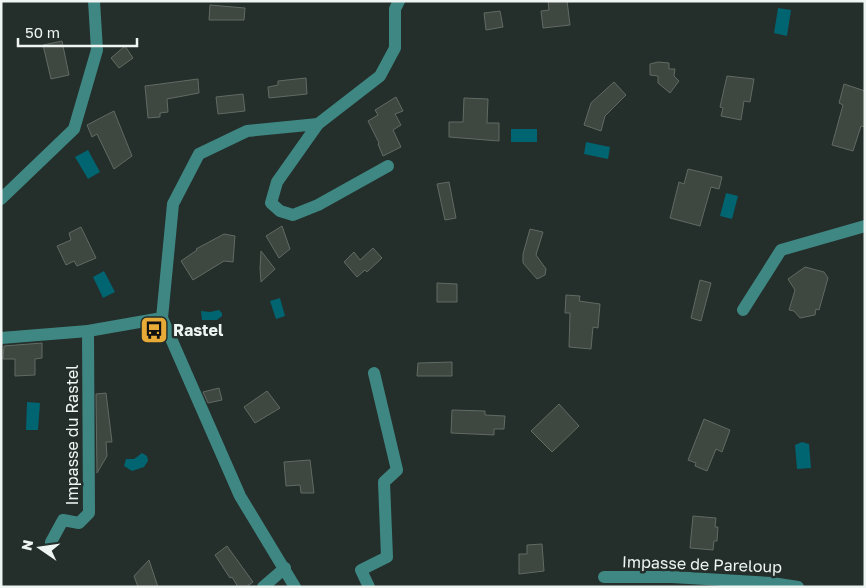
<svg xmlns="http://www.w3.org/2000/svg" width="866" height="588" font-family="'Golos Text',sans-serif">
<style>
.water{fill:#006471}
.building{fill:#3f4741;stroke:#626a64}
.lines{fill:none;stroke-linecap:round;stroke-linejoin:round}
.minor{stroke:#3f8783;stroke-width:12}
.labels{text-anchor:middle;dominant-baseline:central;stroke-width:5;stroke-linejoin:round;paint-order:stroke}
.poi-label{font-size:16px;font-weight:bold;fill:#eff5f3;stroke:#242e2a;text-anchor:start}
.street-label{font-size:16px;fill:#eff5f3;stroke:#242e2a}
</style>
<rect width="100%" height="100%" fill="#242e2a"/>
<g class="water">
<polygon points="778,8 791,10 787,36 774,33"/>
<rect x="511" y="129" width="26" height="13"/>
<polygon points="586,142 610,147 608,159 584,154"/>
<polygon points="88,150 100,172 88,179 75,157"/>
<polygon points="726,193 738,196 732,219 720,216"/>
<polygon points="104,271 115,292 103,298 93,277"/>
<polygon points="280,298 285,316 276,319 270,301"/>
<polygon points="219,310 222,313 222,316 217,320 202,320 201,311 210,312"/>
<polygon points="27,402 40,403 38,430 26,430"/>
<polygon points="802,442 809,444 811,468 797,469 795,445"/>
<polygon points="142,453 147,456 148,461 144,467 132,471 124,466 126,459 134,459"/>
</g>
<g class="building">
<polygon points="548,1 567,1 570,25 543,28 541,11 549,10"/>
<polygon points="210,5 245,8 244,20 209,20"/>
<polygon points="500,11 503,27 486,30 484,13"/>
<polygon points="62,41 69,75 51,79 43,45"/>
<polygon points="125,46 133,58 119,68 111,58"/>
<polygon points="658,62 669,63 669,69 675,69 674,76 679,81 670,93 658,83 658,76 650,75 650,64"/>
<polygon points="727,76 754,79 750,102 744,101 741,120 721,116 723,108 720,107"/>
<polygon points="306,78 307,94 269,98 268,87 278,85 278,81"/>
<polygon points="198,79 199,93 167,99 168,112 160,113 160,117 148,118 145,86"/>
<polygon points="614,82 626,95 605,116 601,131 584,125 591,103"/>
<polygon points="844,84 865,91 865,127 861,126 853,151 832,145 843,105 839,103"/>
<polygon points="243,94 245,111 218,114 216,97"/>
<polygon points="396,97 403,111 395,114 401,125 393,130 401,147 383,156 378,144 379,143 368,121 378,115 375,110"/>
<polygon points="464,98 488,99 487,123 499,123 499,141 449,137 449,122 463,122"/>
<polygon points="114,111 132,156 114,169 97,134 92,137 87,125"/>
<polygon points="688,169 722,177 719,189 711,187 700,226 670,218 679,182 684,184"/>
<polygon points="449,182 456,218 445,220 437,184"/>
<polygon points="282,226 290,249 279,258 266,236"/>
<polygon points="81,227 96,258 77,266 74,261 66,265 57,246 71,240 69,233"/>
<polygon points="530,229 543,232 536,255 546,269 545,275 537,279 523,263 523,254"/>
<polygon points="224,234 235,236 233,262 224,261 193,280 181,261 197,250 196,249"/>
<polygon points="373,248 382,258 367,272 365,270 357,277 344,262 354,252 360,260"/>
<polygon points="261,251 275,269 261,282 260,268"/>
<polygon points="805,267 824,272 828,278 819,310 816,309 815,315 800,318 794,311 789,310 795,290 788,279"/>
<polygon points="700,280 711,283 701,321 691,318"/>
<polygon points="437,283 457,284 457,302 437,302"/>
<polygon points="566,295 580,296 579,301 600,304 598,328 593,327 591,349 569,347 570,313 565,313"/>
<polygon points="42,343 42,358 35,359 35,375 15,376 15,359 3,359 4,346"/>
<polygon points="452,362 452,376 417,376 418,363"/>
<polygon points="219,388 222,400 208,403 203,392"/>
<polygon points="267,391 280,408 255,423 244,407"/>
<polygon points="106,393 112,442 106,442 107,456 97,473 96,394"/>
<polygon points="559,404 579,426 552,452 531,431"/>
<polygon points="452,410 485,411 485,415 505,416 504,429 494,429 494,435 451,433"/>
<polygon points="704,419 730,430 722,452 716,449 707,471 695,466 696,463 688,460"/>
<polygon points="310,460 314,493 301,493 300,485 286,486 284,462"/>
<polygon points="693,516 716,518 715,527 718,527 717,541 714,541 713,550 690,548"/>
<polygon points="542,544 544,571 519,574 519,554 527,554 527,545"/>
<polygon points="227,546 253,582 246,587 238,587 232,577 230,578 215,555"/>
<polygon points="149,560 158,587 138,587 134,576"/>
</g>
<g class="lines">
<g class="minor">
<polyline points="318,124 277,182 271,203 280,211 293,215 318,205 388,166"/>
<polyline points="1,199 74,129 97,50 94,1"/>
<polyline points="743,310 781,250 865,226"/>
<polyline points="1,338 88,331 162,318"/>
<polyline points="51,542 63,520 79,523 89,513 88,331"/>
<polyline points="604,577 672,577 772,583 798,587"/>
<polyline points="263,587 285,568"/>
<polyline points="295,587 240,496 162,318 173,204 199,154 247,131 318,124 380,76 395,48 395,9 399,1"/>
<polyline points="369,587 361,570 387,557 384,482 397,470 374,373"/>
</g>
</g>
<defs>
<g id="bus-square" transform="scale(1.4375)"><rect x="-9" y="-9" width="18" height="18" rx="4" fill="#e9ab38" stroke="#242e2a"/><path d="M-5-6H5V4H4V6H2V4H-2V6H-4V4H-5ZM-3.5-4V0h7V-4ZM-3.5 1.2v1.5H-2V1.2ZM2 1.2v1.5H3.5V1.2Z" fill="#111"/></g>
</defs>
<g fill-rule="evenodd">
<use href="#bus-square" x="154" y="330"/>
</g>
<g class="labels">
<g class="poi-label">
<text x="173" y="330">Rastel</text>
</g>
<g class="street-label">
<text transform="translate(72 435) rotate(-90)">Impasse du Rastel</text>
<text transform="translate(702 564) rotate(2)">Impasse de Pareloup</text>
</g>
</g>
<rect width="866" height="588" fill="none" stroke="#eff5f3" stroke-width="5"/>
<g transform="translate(40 548) rotate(283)" stroke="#242e2a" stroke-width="4" paint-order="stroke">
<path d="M0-4L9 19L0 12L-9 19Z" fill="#eff5f3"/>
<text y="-8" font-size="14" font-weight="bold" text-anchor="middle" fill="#eff5f3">N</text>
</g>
<path d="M18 38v8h119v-8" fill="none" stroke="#eff5f3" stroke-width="2.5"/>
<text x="25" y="38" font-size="15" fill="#eff5f3" stroke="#242e2a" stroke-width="4" paint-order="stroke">50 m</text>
</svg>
